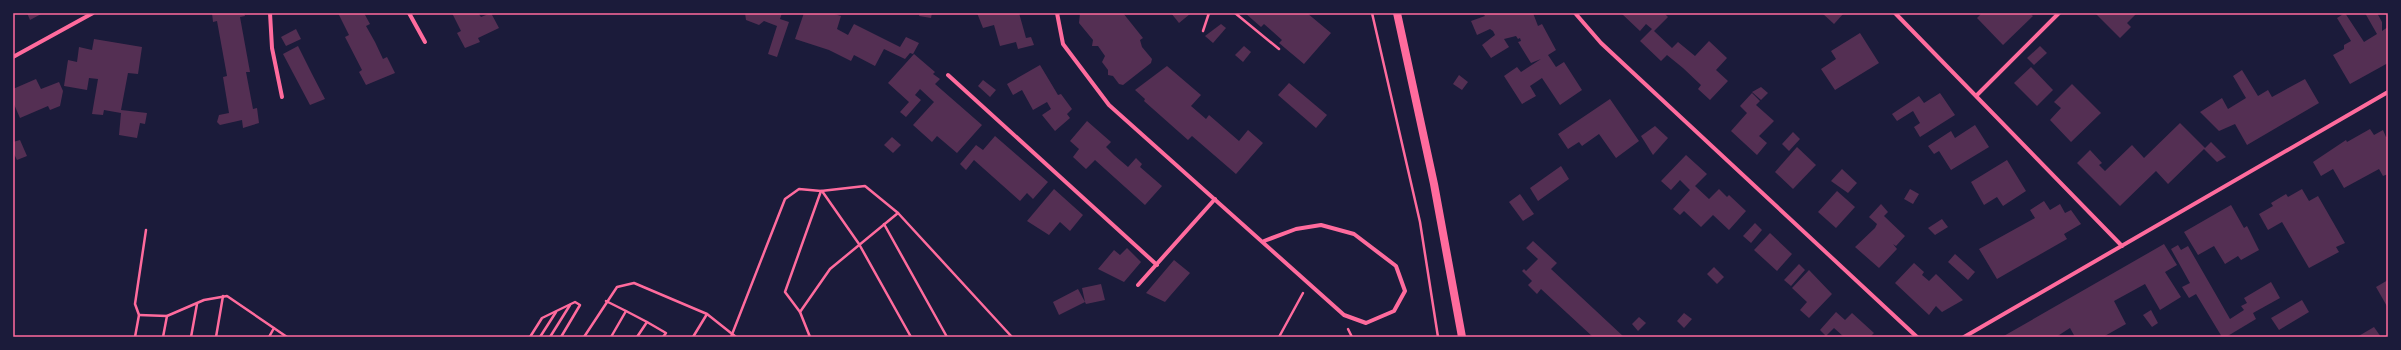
<svg xmlns="http://www.w3.org/2000/svg" width="2401" height="350" font-family="'Playfair Display',serif">
<rect width="100%" height="100%" fill="#1b1b3a"/>
<g fill="#542f53">
<path d="M27,13H43L30,20Z"/>
<path d="M212,13H244L245,16L240,17L250,72H246L253,109L257,108L259,123L243,128L242,120L220,125L217,122L219,115L229,113L223,77L227,76L217,21L213,22Z"/>
<path d="M338,13H364L370,24L366,26L375,42L383,59L387,57L395,73L366,85L359,72L362,70L345,37L349,35Z"/>
<path d="M452,13H478L481,17L491,13L499,28L478,38L480,42L465,48L457,33L461,31Z"/>
<path d="M745,13H782L780,19L789,22L777,57L768,54L777,26L764,21L759,25L746,20Z"/>
<path d="M804,13H831L841,16L837,29L848,35L854,24L900,47L906,37L919,43L913,54L910,53L905,59L884,49L875,66L854,55L851,61L829,50L795,39Z"/>
<path d="M920,13H932L931,18L919,16Z"/>
<path d="M977,13H1019L1026,38L1031,37L1034,45L1018,49L1016,42L1000,46L994,25L983,28Z"/>
<path d="M1080,13H1123L1143,38L1140,40L1142,47L1152,59L1151,63L1123,85L1119,84L1113,76L1108,75V70L1102,62L1105,56L1098,46H1092L1093,40L1079,23Z"/>
<path d="M1171,13H1189L1190,14L1179,23Z"/>
<path d="M1245,13H1307L1331,33L1304,64L1279,43L1282,40L1264,24L1261,27Z"/>
<path d="M1483,13H1533L1538,26L1542,24L1556,50L1548,55L1556,67L1564,62L1582,90L1560,105L1542,78L1530,86L1536,96L1522,104L1504,76L1517,67L1521,72L1541,59L1531,63L1518,42L1521,41L1520,38L1518,39L1516,36L1504,39L1509,47L1491,58L1482,45L1495,35L1493,31L1490,29L1477,35L1471,21L1485,16Z"/>
<path d="M1621,13H1664L1668,17L1654,31L1672,48L1678,42L1695,56L1709,41L1727,58L1716,70L1728,81L1710,100L1698,89L1701,85L1683,68L1667,55L1661,61L1640,41L1652,29L1646,24L1640,31Z"/>
<path d="M1822,13H1844L1834,24Z"/>
<path d="M1982,13H2029L2033,16L2003,45L1977,18Z"/>
<path d="M2095,13H2137L2127,23L2131,27L2120,38Z"/>
<path d="M2345,13L2364,42L2377,34L2365,13H2377L2382,22V31L2388,27V63L2350,84L2333,55L2344,49V45L2351,41L2337,18Z"/>
<path d="M1221,24L1226,28L1213,43L1205,36Z"/>
<path d="M296,29L301,39L286,46L281,37Z"/>
<path d="M1860,33L1879,63L1835,90L1821,69L1836,59L1831,51Z"/>
<path d="M94,39L142,47L138,74L128,73L121,110L147,113L145,124L140,123L137,138L119,135L121,113L104,110L103,115L92,114L98,79L89,78L87,90L64,86L68,60L77,62L79,47L92,50Z"/>
<path d="M298,46L312,74L325,99L310,105L283,54Z"/>
<path d="M1244,46L1251,52L1243,62L1235,55Z"/>
<path d="M2040,46L2047,53L2034,65L2027,58Z"/>
<path d="M914,54L935,72L933,74L940,79L935,84L982,125L957,153L937,136L932,142L913,125L934,102L920,89L915,95L921,100L906,117L900,112L909,102L888,83Z"/>
<path d="M1040,65L1058,95L1061,94L1072,109L1067,114L1070,118L1055,131L1042,115L1051,109L1047,102L1033,110L1022,90L1013,95L1007,84Z"/>
<path d="M1167,66L1201,95L1191,106L1206,119L1209,115L1239,141L1248,130L1263,143L1236,174L1192,136L1188,140L1144,101L1145,99L1135,90Z"/>
<path d="M2031,67L2053,90L2037,106L2014,83Z"/>
<path d="M2242,70L2258,96L2268,90L2272,97L2305,79L2319,103L2247,145L2235,124L2219,131L2200,112L2222,98L2228,109L2246,98L2233,76Z"/>
<path d="M1459,75L1468,82L1462,90L1453,84Z"/>
<path d="M36,79L41,89L59,82L63,91L60,106L50,110L48,106L20,118L13,102V89Z"/>
<path d="M983,80L996,90L990,97L978,86Z"/>
<path d="M1289,83L1327,115L1316,128L1278,95Z"/>
<path d="M2072,84L2101,113L2071,142L2050,120L2061,108L2054,102Z"/>
<path d="M1761,87L1768,93L1761,100L1752,92Z"/>
<path d="M1752,93L1760,101L1756,105L1774,121L1759,136L1767,143L1757,155L1731,131L1747,113L1740,106Z"/>
<path d="M1940,93L1955,115L1920,137L1914,127L1920,123L1913,111L1897,121L1892,114L1919,96L1924,103Z"/>
<path d="M1610,99L1639,141L1616,158L1599,134L1582,146L1579,142L1568,149L1558,134Z"/>
<path d="M1087,121L1111,142L1106,147L1114,155L1128,167L1136,158L1142,164L1140,167L1162,186L1145,205L1095,160L1086,169L1073,157L1079,149L1070,141Z"/>
<path d="M2180,123L2205,148L2211,142L2226,157L2217,162L2204,149L2168,184L2156,171L2120,206L2077,163L2090,150L2102,163L2099,165L2105,171L2132,145L2144,158Z"/>
<path d="M1975,125L1989,147L1951,170L1939,151L1934,154L1928,146L1951,131L1955,138Z"/>
<path d="M1655,126L1668,138L1653,155L1641,136Z"/>
<path d="M2370,129L2374,135L2383,130L2386,137L2388,136V174L2383,176L2379,169L2344,188L2333,169L2321,176L2313,162L2346,140L2347,142Z"/>
<path d="M1793,132L1800,139L1789,151L1782,144Z"/>
<path d="M995,136L1048,182L1033,199L1027,193L1020,201L974,160L966,170L960,164L976,145L983,150Z"/>
<path d="M892,137L901,145L893,153L884,145Z"/>
<path d="M20,140L27,156L17,160L13,152V142Z"/>
<path d="M1797,147L1816,165L1793,189L1775,172Z"/>
<path d="M1686,155L1707,174L1695,186L1709,199L1719,189L1727,197L1729,195L1746,211L1729,230L1713,215L1701,227L1684,211L1680,215L1673,209L1690,190L1680,180L1671,190L1661,181Z"/>
<path d="M2007,160L2026,191L2003,206L1997,197L1984,205L1971,182Z"/>
<path d="M1561,166L1569,179L1538,201L1530,188Z"/>
<path d="M1842,169L1857,183L1848,193L1831,181Z"/>
<path d="M1054,189L1083,215L1070,231L1060,222L1049,235L1027,221Z"/>
<path d="M1910,189L1919,194L1913,204L1904,199Z"/>
<path d="M2302,189L2309,201L2318,196L2345,243L2336,247L2339,252L2309,268L2282,222L2268,230L2259,214L2273,206L2271,203L2286,194L2288,197Z"/>
<path d="M1837,191L1855,207L1836,228L1818,212Z"/>
<path d="M1520,194L1534,214L1523,221L1509,202Z"/>
<path d="M2044,201L2050,210L2060,204L2065,213L2071,210L2081,224L2064,234L2067,239L1997,279L1979,249L2035,218L2030,210Z"/>
<path d="M1881,204L1888,212L1884,216L1905,236L1896,246L1893,244L1897,249L1879,268L1855,247L1875,228L1877,224L1869,217Z"/>
<path d="M2231,205L2244,228L2247,226L2259,250L2241,260L2238,256L2225,264L2214,246L2198,255L2184,232Z"/>
<path d="M1942,219L1948,227L1935,235L1928,228Z"/>
<path d="M1755,223L1762,230L1751,243L1743,236Z"/>
<path d="M1770,233L1792,254L1777,271L1754,250Z"/>
<path d="M1533,241L1557,263L1551,269L1624,337H1593L1541,289L1537,294L1528,285L1532,281L1522,271L1524,269L1526,271L1538,259L1526,248Z"/>
<path d="M2164,244L2177,265L2165,272L2181,297L2160,310L2145,284L2114,301L2126,324L2103,337H2075L2070,328L2056,337H2002Z"/>
<path d="M2178,245L2181,250L2188,246L2230,319L2244,310L2241,306L2247,303L2244,298L2271,282L2280,298L2253,313L2256,319L2226,337H2222L2196,294L2189,298L2182,287L2190,283L2171,249Z"/>
<path d="M1127,248L1141,262L1124,282L1098,269L1114,250L1120,255Z"/>
<path d="M1955,254L1975,272L1968,280L1948,262Z"/>
<path d="M1174,260L1190,273L1170,296L1165,302L1146,293Z"/>
<path d="M1914,263L1924,272L1922,275L1929,281L1936,274L1963,300L1942,312L1936,306L1929,315L1895,283Z"/>
<path d="M1799,264L1805,270L1791,286L1784,280Z"/>
<path d="M1714,267L1724,277L1717,284L1707,274Z"/>
<path d="M1809,270L1832,294L1809,318L1800,310L1807,302L1792,288Z"/>
<path d="M2388,280V308L2376,287Z"/>
<path d="M1101,284L1105,300L1086,304L1085,302L1059,315L1053,302L1078,289L1085,302L1082,288Z"/>
<path d="M2302,300L2309,312L2279,330L2271,318Z"/>
<path d="M2151,310L2158,323L2152,327L2143,315Z"/>
<path d="M1836,312L1845,320L1852,313L1874,333L1870,337H1844L1834,328L1826,336L1820,330Z"/>
<path d="M1684,313L1692,319L1684,328L1677,321Z"/>
<path d="M1639,317L1646,323L1638,331L1632,324Z"/>
<path d="M2374,327L2381,337H2357Z"/>
</g>
<g fill="none" stroke-linecap="round" stroke-linejoin="round">
<g stroke="#ff6b9d" stroke-width="2.5">
<path d="M1235,13L1279,49"/>
<path d="M1372,13L1420,222L1438,337"/>
<path d="M1203,31L1209,13"/>
<path d="M822,191L859,244L911,337"/>
<path d="M884,224L947,337"/>
<path d="M606,301L626,311L611,337"/>
<path d="M626,311L647,322L637,337"/>
<path d="M800,312L830,269L898,213"/>
<path d="M139,315L167,316L204,300L227,296L287,337"/>
<path d="M647,322L666,333L663,337"/>
<path d="M1348,329L1352,337"/>
<path d="M135,337L139,315L135,304L146,230"/>
<path d="M163,337L167,316"/>
<path d="M191,337L197,304"/>
<path d="M216,337L223,296"/>
<path d="M269,337L274,328"/>
<path d="M530,337L542,318L575,302L580,305L561,337"/>
<path d="M540,337L556,312"/>
<path d="M550,337L570,305"/>
<path d="M584,337L617,287L634,283L707,314L736,337"/>
<path d="M693,337L707,314"/>
<path d="M731,337L785,199L799,189L821,191L865,186L898,213L1012,337"/>
<path d="M810,337L800,312L785,292L821,191"/>
<path d="M1279,337L1303,293"/>
</g>
<g stroke="#ff6b9d" stroke-width="4">
<path d="M270,13L272,48L282,97"/>
<path d="M409,13L425,42"/>
<path d="M1057,13L1063,44L1109,105L1344,315L1366,323L1394,311L1405,291L1396,266L1354,234L1321,225L1296,229L1264,241"/>
<path d="M1575,13L1601,43L1917,337"/>
<path d="M1895,13L2122,246"/>
<path d="M13,57L93,13"/>
<path d="M948,75L1157,265"/>
<path d="M1977,95L2059,13"/>
<path d="M1138,285L1215,199"/>
<path d="M1964,337L2388,92"/>
</g>
<path stroke="#ff6b9d" stroke-width="8" d="M1397,13L1434,184L1462,337"/>
</g>
<rect width="2401" height="350" fill="none" stroke="#1b1b3a" stroke-width="28"/>
<rect x="14" y="14" width="2373" height="322" fill="none" stroke="#ff6b9d" stroke-width="1.5"/>
</svg>
